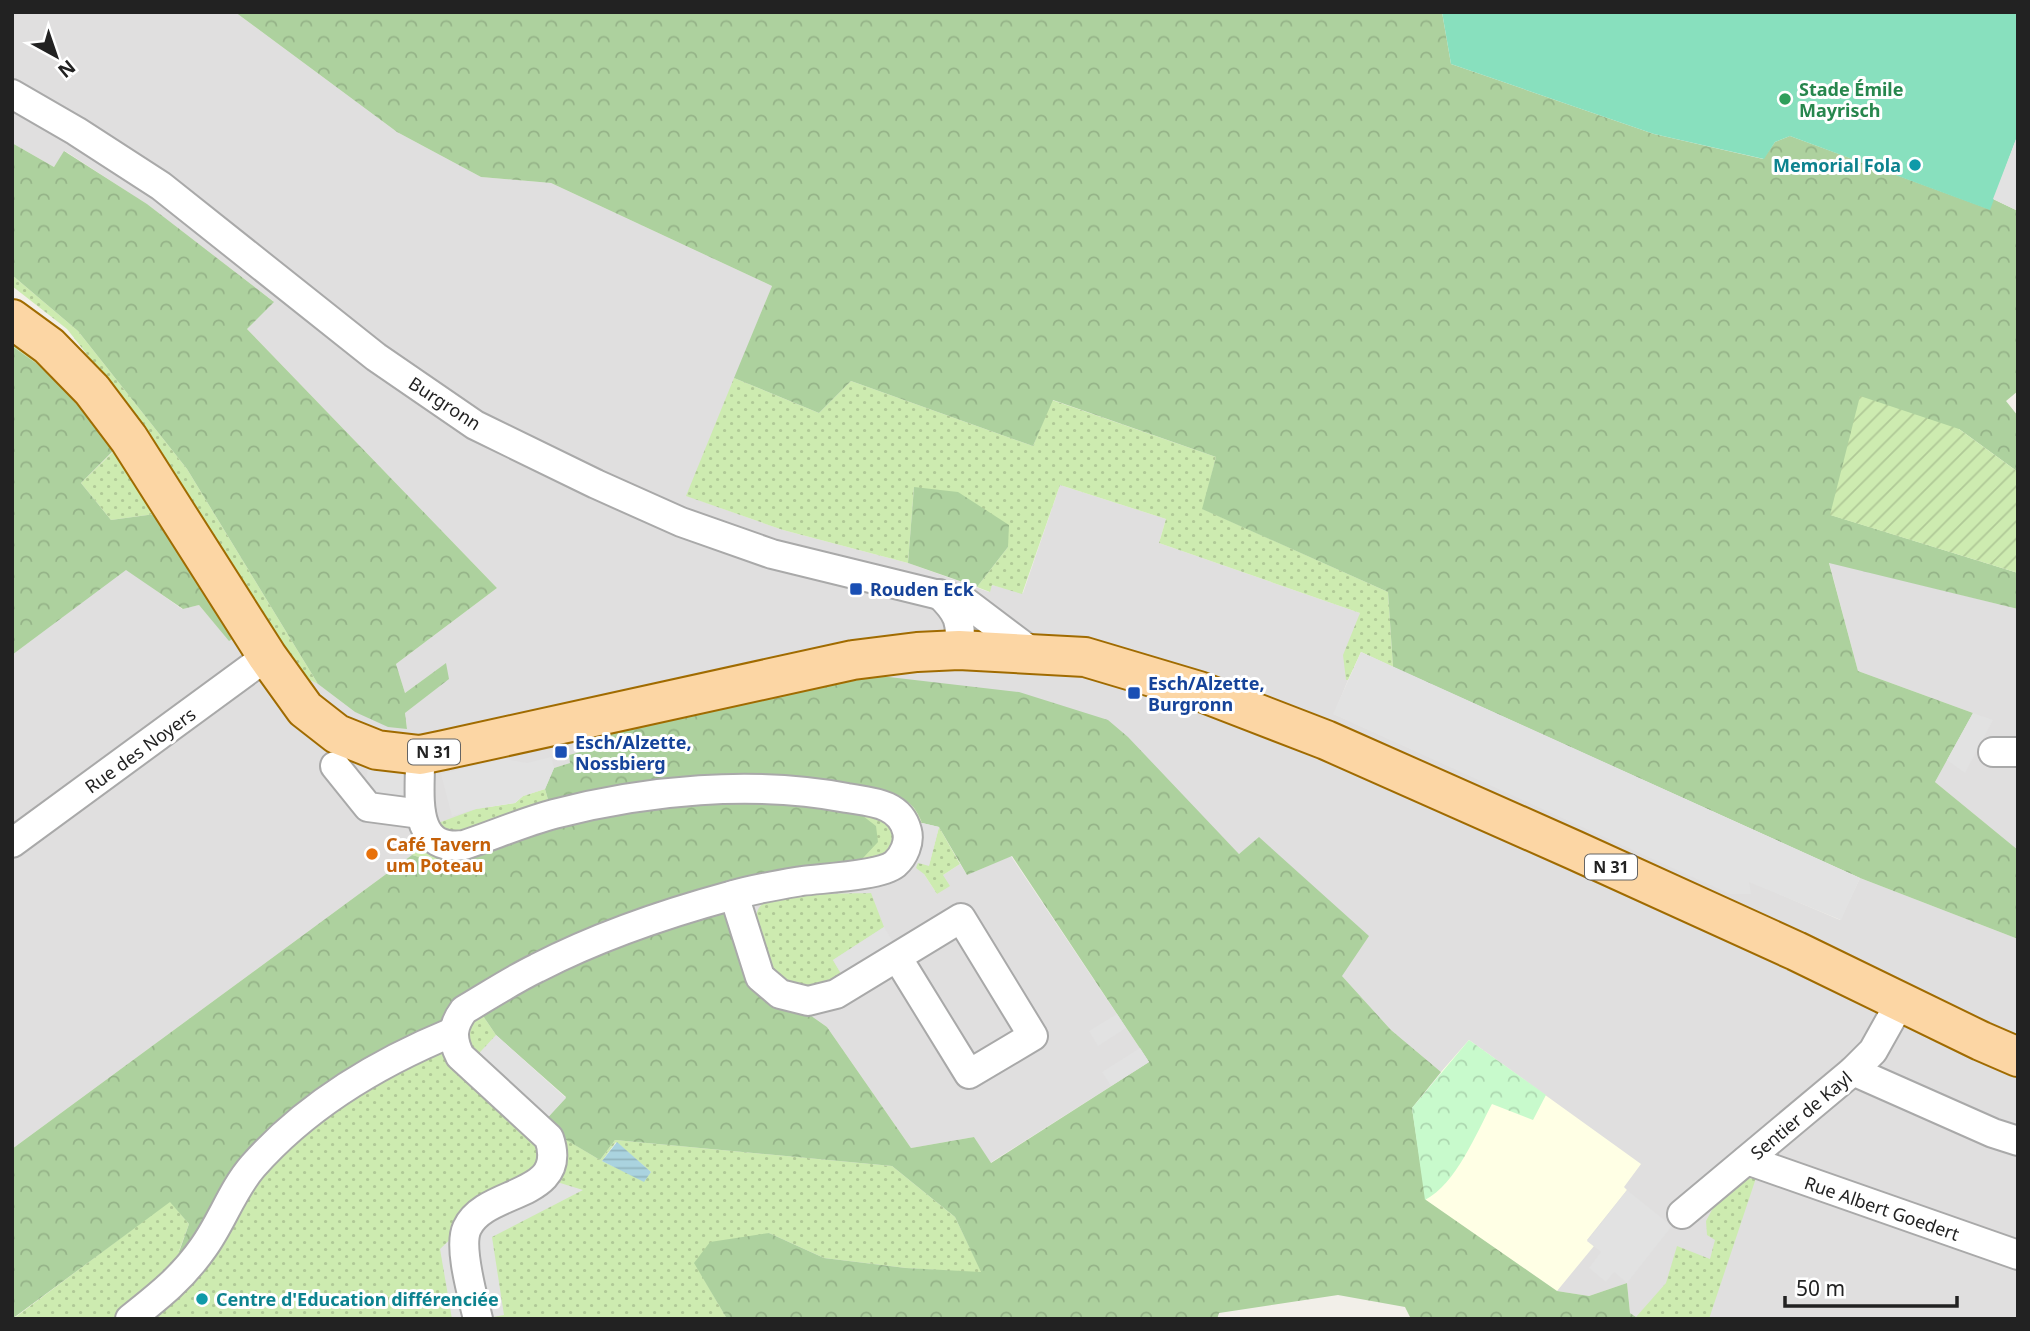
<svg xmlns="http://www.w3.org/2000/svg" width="2030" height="1331" font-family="'Noto Sans',sans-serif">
<defs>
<pattern id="grass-dots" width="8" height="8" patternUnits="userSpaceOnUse" patternTransform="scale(1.75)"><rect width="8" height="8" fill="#cdebb0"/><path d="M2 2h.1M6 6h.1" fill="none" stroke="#b0c997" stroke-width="1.8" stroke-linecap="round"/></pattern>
<pattern id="forest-crowns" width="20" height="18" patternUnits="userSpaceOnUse" patternTransform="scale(1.75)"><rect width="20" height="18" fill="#add19e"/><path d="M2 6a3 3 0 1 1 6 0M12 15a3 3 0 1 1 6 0" fill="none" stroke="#95b388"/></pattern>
<pattern id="park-crowns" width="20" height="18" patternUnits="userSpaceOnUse" patternTransform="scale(1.75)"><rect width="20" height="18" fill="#c8facc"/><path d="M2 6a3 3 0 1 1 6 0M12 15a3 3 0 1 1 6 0" fill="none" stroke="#acd6af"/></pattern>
<pattern id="garden-furrows" width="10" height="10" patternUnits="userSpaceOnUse" patternTransform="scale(1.75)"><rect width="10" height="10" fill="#cdebb0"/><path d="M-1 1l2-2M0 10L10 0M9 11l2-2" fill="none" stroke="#b0c997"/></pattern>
<pattern id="water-rules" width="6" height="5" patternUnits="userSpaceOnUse" patternTransform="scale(1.75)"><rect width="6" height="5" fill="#aad3df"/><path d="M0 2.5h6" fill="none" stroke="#92b5bf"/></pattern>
</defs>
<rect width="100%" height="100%" fill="#f2efe9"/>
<g fill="#e0dfdf">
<path d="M12,12H235L397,132L481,177L551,183L772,286L687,496L783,530L908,563L989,592L992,585L1023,593L1060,485L1166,519L1159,543L1360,613L1346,679L1348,680L1334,714L1730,893L1749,881L1840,920L1860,878L2018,939V1319H1652L1636,1317L1630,1313L1627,1283L1589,1296L1557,1291L1441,1072L1391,1030L1342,976L1260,838L1239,854L1164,777L616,730L595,748L569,755L570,763L554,768L545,789L438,823L412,855L12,1149V655L126,569L182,609L199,605L229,640L237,636L318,684L355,712L407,728L405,713L448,679L445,664L405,693L396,664L497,588L247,329L273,301L148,205L65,151L54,167L12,143Z"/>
<path d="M1829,562L2018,609V850L1935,782L1973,713L1858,671Z"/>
<path d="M904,820L939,827L929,866L924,874L937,894L943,875L960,864L967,875L1011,856L1149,1062L990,1163L974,1137L911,1148L827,1027L780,994L734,895Z"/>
</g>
<path fill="#ffffe5" d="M1469,1040L1641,1164L1624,1187L1627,1190L1587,1240L1594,1246L1557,1291L1425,1200L1441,1072Z"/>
<g fill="url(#grass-dots)" fill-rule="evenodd">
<path d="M12,275L78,331L187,469L318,684L300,675L111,385L67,329L12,286Z"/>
<path d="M12,337L91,407L155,514L111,520L81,483L113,452L36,363L12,346Z"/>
<path d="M734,378L819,413L851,381L1033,446L1052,400L1216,457L1203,509L1388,592L1393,667L1361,652L1348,680H1346L1343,655L1360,613L1159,543L1166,519L1060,485L1022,594L992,585L990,592L977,587L1008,547L914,487L908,563L783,530L686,496Z"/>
<path d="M545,789L549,803L888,794C906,799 915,804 922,823L904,821L896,863L469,857L443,864L412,855L438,823L476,809L515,803L523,796Z"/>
<path d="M939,827L960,864L943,875L950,886L937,894L924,874L916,868L918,863L929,865Z"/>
<path d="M871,893L884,927L833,960L843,977C833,981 819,989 808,990C794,991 773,980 766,968C759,953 747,913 764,903C782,892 848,894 871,893Z"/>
<path d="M475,1004L496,1035L542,1125L600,1160L615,1140L892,1166L955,1217L982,1273L906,1268L824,1258L769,1233L700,1272L727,1319H13L170,1201L189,1224L179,1251L252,1167ZM616,1142L651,1172L644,1181L602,1161Z"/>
<path d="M1756,1178L1709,1319L1636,1317L1666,1283L1677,1246L1710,1259L1715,1240L1707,1235L1706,1221L1713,1208L1744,1179Z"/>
</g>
<g fill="url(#forest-crowns)">
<path d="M235,12H1442L1451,64L1654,134L1763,159L1775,142L1790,136L1989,209L1993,199L2018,211V391L2006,401L2018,416V472L1959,429L1831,515L2018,573V609L1829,563L1858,671L1973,713L1935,782L2018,850V939L1860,878L1393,667L1388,592L1202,509L1216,457L1053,400L1033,446L851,381L819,413L734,378L772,286L551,183L481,177L397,132Z"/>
<path d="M12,143L54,167L64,151L147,204L274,302L247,329L497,588L396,664L405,693L446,663L449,679L405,713L407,729L388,727L355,712L318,684L187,469L78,331L12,275Z"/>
<path d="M12,346L36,363L78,403L113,451L81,483L111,520L155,514L237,636L229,641L199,605L183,609L126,570L12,655Z"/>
<path d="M914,487L958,492L1009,525L1008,547L977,587L908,563Z"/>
<path d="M863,674L1019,692L1108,720L1128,737L1239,854L1259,837L1369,936L1342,976L1391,1030L1441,1072L1412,1108L1426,1200L1557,1291L1589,1296L1627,1283L1630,1313L1636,1317L1652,1319H1411L1405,1307L1338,1295L1219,1313L1217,1319H727L694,1263L710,1242L769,1233L824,1258L906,1268L981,1272L955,1217L892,1166L615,1140L600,1160L541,1125L566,1097L496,1035L475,1004L333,1095L187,1257L179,1252L189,1224L170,1202L12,1319V1149L412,855L443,864L557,826L617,813L717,800L826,804L863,816L876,826L878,842L862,859L734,895L780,994L827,1027L911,1148L974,1137L991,1163L1149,1062L1012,856L967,875L939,827L922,823C915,804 906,799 888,794L549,803L545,789L554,768L570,763L569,755L595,748L616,730Z"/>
</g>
<path fill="url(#park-crowns)" d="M1469,1040L1546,1095L1533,1120L1492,1104C1476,1134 1456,1184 1425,1200L1412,1108Z"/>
<path fill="url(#garden-furrows)" d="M1860,396L1959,429L2018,472V573L1830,515Z"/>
<path fill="#88e0be" d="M1442,12H2018V134L1990,210L1790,136L1775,142L1764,159L1654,134L1451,64Z"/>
<g fill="#e2e2e2">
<path d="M2018,134V211L1993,199Z"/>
<path d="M1361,652L1860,878L1841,920L1749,882L1751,894H1730L1333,714Z"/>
<path d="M1973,713L1993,720L1965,773L1947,760Z"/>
<path d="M551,757L554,768L545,789L523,796L515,803L476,809L452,816L441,774L504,759L527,763Z"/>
<path d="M368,769L412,776L409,799L364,793Z"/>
<path d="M922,823L939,827L929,866L912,861Z"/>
<path d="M884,927L895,945L843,977L833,960Z"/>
<path d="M1117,1014L1126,1028L1098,1046L1089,1031Z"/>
<path d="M496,1035L566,1098L538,1128L468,1065Z"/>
<path d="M1140,1048L1149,1062L1111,1086L1102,1072Z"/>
<path d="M544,1178L583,1190L492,1237L504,1315L483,1319H452L440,1249L477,1214Z"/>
<path d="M1627,1190L1672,1226L1627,1283L1614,1272L1606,1282L1589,1268L1601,1252L1587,1241Z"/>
</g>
<path fill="url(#water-rules)" d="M617,1142L651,1172L644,1182L602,1161Z"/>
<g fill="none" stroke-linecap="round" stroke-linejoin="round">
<g stroke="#a9a9a9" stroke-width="32">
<g id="street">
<path d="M12,94L76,131L161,186L376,357L475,425L596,484L681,522L772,554L964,601L1033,653"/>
<path d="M939,594C959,613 962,622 959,650"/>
<path d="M1993,752H2018"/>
<path d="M420,755C421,792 409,852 464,845C494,835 524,822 554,814C646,790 753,780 847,798C871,802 900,803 907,831C910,842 904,856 895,864C880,876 824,878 802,881C778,885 753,889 730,896C664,914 599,936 537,968C512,980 488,996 464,1010C452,1026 451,1038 460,1056L549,1138C570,1199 485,1188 467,1228C458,1247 473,1297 478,1319"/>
<path d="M335,766L368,807L421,814"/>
<path d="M12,843L267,656"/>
<path d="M734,895L760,977L780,994L808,1001L836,994L961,918L1033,1036L969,1074L897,957"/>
<path d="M1853,1071L1993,1133L2018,1141"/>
<path d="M1747,1160L2018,1255"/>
<path d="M1682,1214L1853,1071L1873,1051L1901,1001"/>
<path d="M130,1319C159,1296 182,1278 203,1248C222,1222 232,1190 253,1166C306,1106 380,1062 453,1032"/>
</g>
</g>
<g stroke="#a06b00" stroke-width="42">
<path id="primary" d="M12,319L49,346L92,390L129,439L267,656L305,709L337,734L377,750L420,755L444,750L853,660L917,652L959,650L1085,657L1199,691L1326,740L1574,850L1796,951L1981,1041L2018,1057"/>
</g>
<use href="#street" stroke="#fff" stroke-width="28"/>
<use href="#primary" stroke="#fcd6a4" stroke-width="38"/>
</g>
<circle fill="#2e9e5b" stroke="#fff" stroke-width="2.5" cx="1785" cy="99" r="7"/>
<g fill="#0f9aa8" stroke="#fff" stroke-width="2.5">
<circle cx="1915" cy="165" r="7"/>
<circle cx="202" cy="1299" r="7"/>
</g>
<g fill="#1a4fb4" stroke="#fff" stroke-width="2.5">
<rect x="849" y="582" width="14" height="14" rx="3.5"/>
<rect x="1127" y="686" width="14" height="14" rx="3.5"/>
<rect x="554" y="745" width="14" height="14" rx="3.5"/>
</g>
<circle fill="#e8710a" stroke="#fff" stroke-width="2.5" cx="372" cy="854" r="7"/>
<g text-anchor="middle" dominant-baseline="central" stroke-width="6" stroke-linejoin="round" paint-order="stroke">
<g fill="#fff" stroke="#646464" stroke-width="2">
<rect x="408" y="739.5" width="52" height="25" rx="5"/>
<rect x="1585" y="854.5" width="52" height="25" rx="5"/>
</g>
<g font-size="16" font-weight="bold" fill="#222">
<text x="434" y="752">N 31</text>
<text x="1611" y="867">N 31</text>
</g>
<g font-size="18" font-weight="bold" fill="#27864d" stroke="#fff" text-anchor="start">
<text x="1799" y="89">Stade Émile<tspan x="1799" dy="21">Mayrisch</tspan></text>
</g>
<g font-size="18" font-weight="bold" fill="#0d838f" stroke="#fff" text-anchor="end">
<text x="1901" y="165">Memorial Fola</text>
<text x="216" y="1299" text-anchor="start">Centre d'Education différenciée</text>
</g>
<g font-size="18" fill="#222" stroke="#fff">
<text transform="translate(445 403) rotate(33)">Burgronn</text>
<text transform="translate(140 750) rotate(-36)">Rue des Noyers</text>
<text transform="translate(1801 1115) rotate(-40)">Sentier de Kayl</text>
<text transform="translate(1882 1208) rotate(19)">Rue Albert Goedert</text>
</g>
<g font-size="18" font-weight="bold" fill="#164399" stroke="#fff" text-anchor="start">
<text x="870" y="589">Rouden Eck</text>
<text x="1148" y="683">Esch/Alzette,<tspan x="1148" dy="21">Burgronn</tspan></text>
<text x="575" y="742">Esch/Alzette,<tspan x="575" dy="21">Nossbierg</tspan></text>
</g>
<g font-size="18" font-weight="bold" fill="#c56008" stroke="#fff" text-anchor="start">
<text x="386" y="844">Café Tavern<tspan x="386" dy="21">um Poteau</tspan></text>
</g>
</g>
<rect width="2030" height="1331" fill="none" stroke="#222222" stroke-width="28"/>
<g transform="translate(56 56) rotate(140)" stroke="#ffffff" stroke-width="5" paint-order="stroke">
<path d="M0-5L12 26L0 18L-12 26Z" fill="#222222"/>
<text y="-10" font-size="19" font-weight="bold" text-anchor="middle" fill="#222222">N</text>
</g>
<path d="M1785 1296v10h172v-10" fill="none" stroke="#222222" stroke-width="3.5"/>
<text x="1796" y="1296" font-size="21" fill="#222222" stroke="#ffffff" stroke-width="5" paint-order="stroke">50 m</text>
</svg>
